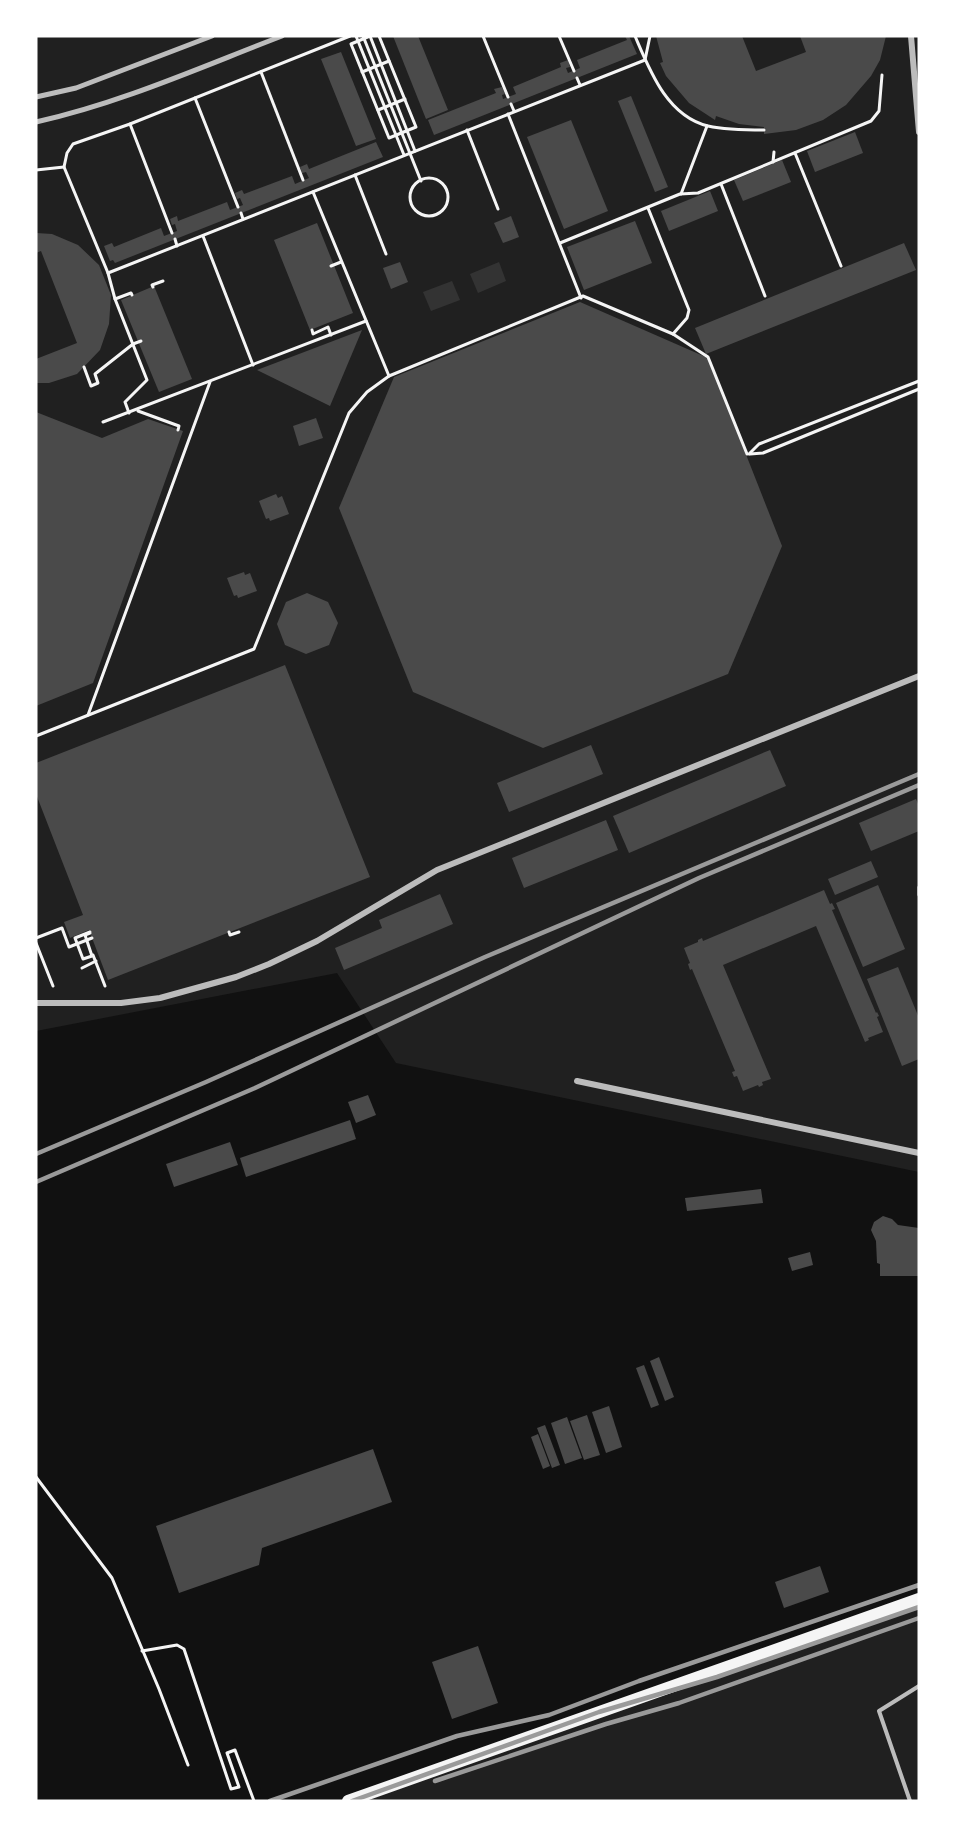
<svg xmlns="http://www.w3.org/2000/svg" width="955" height="1837" font-family="'Zilla Slab',serif">
<rect width="100%" height="100%" fill="#111"/>
<g fill="#202020">
<path d="M36,36H919V1172L396,1063L337,973L36,1031Z"/>
<path d="M919,1599V1801H347Z"/>
</g>
<g fill="#333">
<path d="M499,262L506,281L478,293L470,274Z"/>
<path d="M452,281L460,300L431,311L423,292Z"/>
</g>
<g fill="#4a4a4a">
<path d="M393,36H418L448,110L426,119Z"/>
<path d="M625,36H629L637,54L434,135L428,120L496,93L494,89L502,87L505,94L502,95L503,99L516,94L513,87L561,67L560,63L568,60L570,67L566,68L568,73L580,68L577,60L627,40Z"/>
<path d="M656,36H742L756,71L806,52L800,36H886L880,60L871,76L846,105L823,120L796,130L764,134V127L739,124L716,116L715,120L689,103L666,76L660,63L663,62Z"/>
<path d="M341,52L376,139L356,146L321,59Z"/>
<path d="M631,96L668,187L655,192L618,101Z"/>
<path d="M571,120L608,211L564,229L527,137Z"/>
<path d="M855,132L863,153L815,172L807,151Z"/>
<path d="M376,142L383,157L115,263L113,260L110,261L104,246L112,243L114,247L161,228L164,236L177,231L175,224L172,225L170,219L177,216L178,221L227,202L230,210L243,205L240,198L237,199L235,193L242,190L244,194L292,176L295,184L309,178L306,172L302,173L300,167L307,164L309,169Z"/>
<path d="M782,160L791,182L743,201L734,180Z"/>
<path d="M710,191L718,211L669,231L661,211Z"/>
<path d="M511,216L519,237L503,243L494,223Z"/>
<path d="M635,221L652,263L584,290L567,247Z"/>
<path d="M317,223L353,313L310,330L274,240Z"/>
<path d="M36,233L52,234L78,245L99,265L111,295L109,324L100,350L77,374L49,383H36V359L77,343L41,251L36,253Z"/>
<path d="M904,243L916,270L706,354L695,328Z"/>
<path d="M400,262L408,282L391,289L383,268Z"/>
<path d="M154,286L192,379L159,392L121,300Z"/>
<path d="M580,302L708,358L782,546L728,674L543,748L413,692L339,508L394,377Z"/>
<path d="M362,330L330,406L257,370Z"/>
<path d="M36,412L102,438L148,419L183,431L93,683L36,706Z"/>
<path d="M316,418L323,438L299,446L293,426Z"/>
<path d="M276,494L278,498L282,496L289,514L270,521L269,518L266,519L259,501Z"/>
<path d="M244,572L245,575L250,573L257,591L238,598L237,595L234,596L227,578Z"/>
<path d="M307,593L328,602L338,623L329,645L306,654L285,645L277,624L286,602Z"/>
<path d="M285,665L370,877L108,980L89,930L70,938L64,922L83,915L36,794V763Z"/>
<path d="M591,745L603,774L509,812L497,783Z"/>
<path d="M770,750L786,786L629,853L613,816Z"/>
<path d="M916,799L919,806V831L871,851L859,823Z"/>
<path d="M606,820L618,850L524,888L512,858Z"/>
<path d="M871,861L878,877L835,895L828,879Z"/>
<path d="M878,885L905,949L863,967L836,903Z"/>
<path d="M824,890L830,904L832,903L835,909L832,910L876,1013L877,1012L879,1016L877,1017L883,1032L868,1038L869,1040L865,1042L816,926L723,965L771,1079L762,1082L763,1085L759,1087L758,1085L743,1091L737,1076L734,1077L732,1072L735,1071L692,969L690,970L688,964L690,963L684,948L698,942V940L702,938L703,941Z"/>
<path d="M440,894L453,924L344,970L335,948L382,928L379,920Z"/>
<path d="M898,967L919,1018V1059L902,1066L867,979Z"/>
<path d="M368,1095L376,1115L356,1123L348,1102Z"/>
<path d="M350,1120L356,1139L246,1177L240,1158Z"/>
<path d="M230,1142L238,1165L174,1187L166,1164Z"/>
<path d="M761,1189L763,1203L687,1211L685,1198Z"/>
<path d="M883,1216L892,1219L898,1225L919,1228V1276H880V1264L877,1263L876,1241L871,1230L874,1222Z"/>
<path d="M810,1252L813,1265L792,1271L788,1258Z"/>
<path d="M659,1357L674,1397L665,1401L650,1361Z"/>
<path d="M644,1365L659,1405L651,1408L636,1368Z"/>
<path d="M609,1406L622,1447L606,1453L592,1412Z"/>
<path d="M587,1415L600,1455L584,1460L570,1421Z"/>
<path d="M567,1417L582,1458L565,1464L551,1423Z"/>
<path d="M545,1425L560,1465L552,1468L537,1428Z"/>
<path d="M538,1434L550,1466L543,1469L531,1437Z"/>
<path d="M373,1449L392,1502L262,1548L259,1565L179,1593L156,1526Z"/>
<path d="M820,1566L829,1592L784,1608L775,1582Z"/>
<path d="M478,1646L498,1703L452,1719L432,1662Z"/>
</g>
<g fill="none" stroke-linecap="round" stroke-linejoin="round">
<g stroke="#f5f5f5" stroke-width="3">
<path d="M356,36L404,155"/>
<path d="M363,36L421,181"/>
<path d="M370,36L415,151"/>
<path d="M370,36L351,44L389,138L416,127L379,36"/>
<path d="M483,36L508,97"/>
<path d="M559,36L574,71"/>
<path d="M635,36C650,71 667,116 708,126C726,130 745,130 764,130"/>
<path d="M261,72L303,180"/>
<path d="M362,72L389,61"/>
<path d="M577,78L580,85"/>
<path d="M195,98L238,207"/>
<path d="M511,104L514,111"/>
<path d="M378,110L405,99"/>
<path d="M508,114L581,298"/>
<path d="M130,124L172,233"/>
<path d="M467,130L498,209"/>
<path d="M795,153L841,266"/>
<path d="M773,162L774,152"/>
<path d="M36,170L64,167"/>
<path d="M355,175L386,254"/>
<circle cx="429" cy="197" r="19"/>
<path d="M721,184L765,296"/>
<path d="M313,192L389,376"/>
<path d="M681,194L707,126"/>
<path d="M648,208L689,310L687,318L673,334"/>
<path d="M241,213L243,219"/>
<path d="M203,236L253,365"/>
<path d="M175,239L177,246"/>
<path d="M560,243L680,194L698,193L871,121L879,111L882,75"/>
<path d="M331,266L341,262"/>
<path d="M108,273L645,60L650,36"/>
<path d="M153,287L152,285L163,281"/>
<path d="M115,299L131,293L132,295"/>
<path d="M312,330L313,334L328,327L331,335"/>
<path d="M84,367L91,386L98,383L95,374L133,344L141,341"/>
<path d="M138,411L179,426L178,430"/>
<path d="M129,413L125,402L147,380L115,299L108,273L64,167L67,153L73,144L130,124L350,36"/>
<path d="M103,422L366,321"/>
<path d="M749,454L759,444L919,381"/>
<path d="M750,454L763,453L919,389"/>
<path d="M88,715L210,382"/>
<path d="M36,736L254,649L349,413L367,392L389,376L583,296L673,334L708,357L747,454"/>
<path d="M919,887V895"/>
<path d="M90,932L75,938L83,959L92,956L85,935L90,933"/>
<path d="M229,932L230,935L239,932"/>
<path d="M36,938L62,928L69,947L92,938"/>
<path d="M36,943L53,986"/>
<path d="M93,955L105,986"/>
<path d="M82,968L96,961"/>
<path d="M36,1477L112,1578L159,1689L188,1765"/>
<path d="M142,1651L177,1645L184,1649L231,1789L239,1787L227,1753L235,1750L254,1801"/>
</g>
<path stroke="#bcbcbc" stroke-width="4" d="M910,1801L879,1711L919,1686"/>
<g stroke="#bcbcbc" stroke-width="5">
<path d="M36,97L76,88L212,36"/>
<path d="M36,122C121,103 201,67 282,36"/>
</g>
<g stroke="#bcbcbc" stroke-width="6">
<path d="M911,36L919,132"/>
<path d="M36,1003H121L160,998L236,977L269,964L317,941L437,870L919,676"/>
<path d="M577,1081L919,1153"/>
</g>
<path stroke="#f5f5f5" stroke-width="12" d="M348,1801L919,1599"/>
<g stroke="#9a9a9a" stroke-width="4.5">
<path d="M36,1154L206,1082L485,957L919,774"/>
<path d="M36,1182L255,1088L699,878L919,785"/>
<path d="M435,1781L606,1724L679,1703L919,1618"/>
<path d="M270,1801L457,1736L549,1715L639,1681L919,1585"/>
<path d="M352,1801L599,1712L717,1677L919,1607"/>
</g>
</g>
<rect width="955" height="1837" fill="none" stroke="#ffffff" stroke-width="75"/>
</svg>
